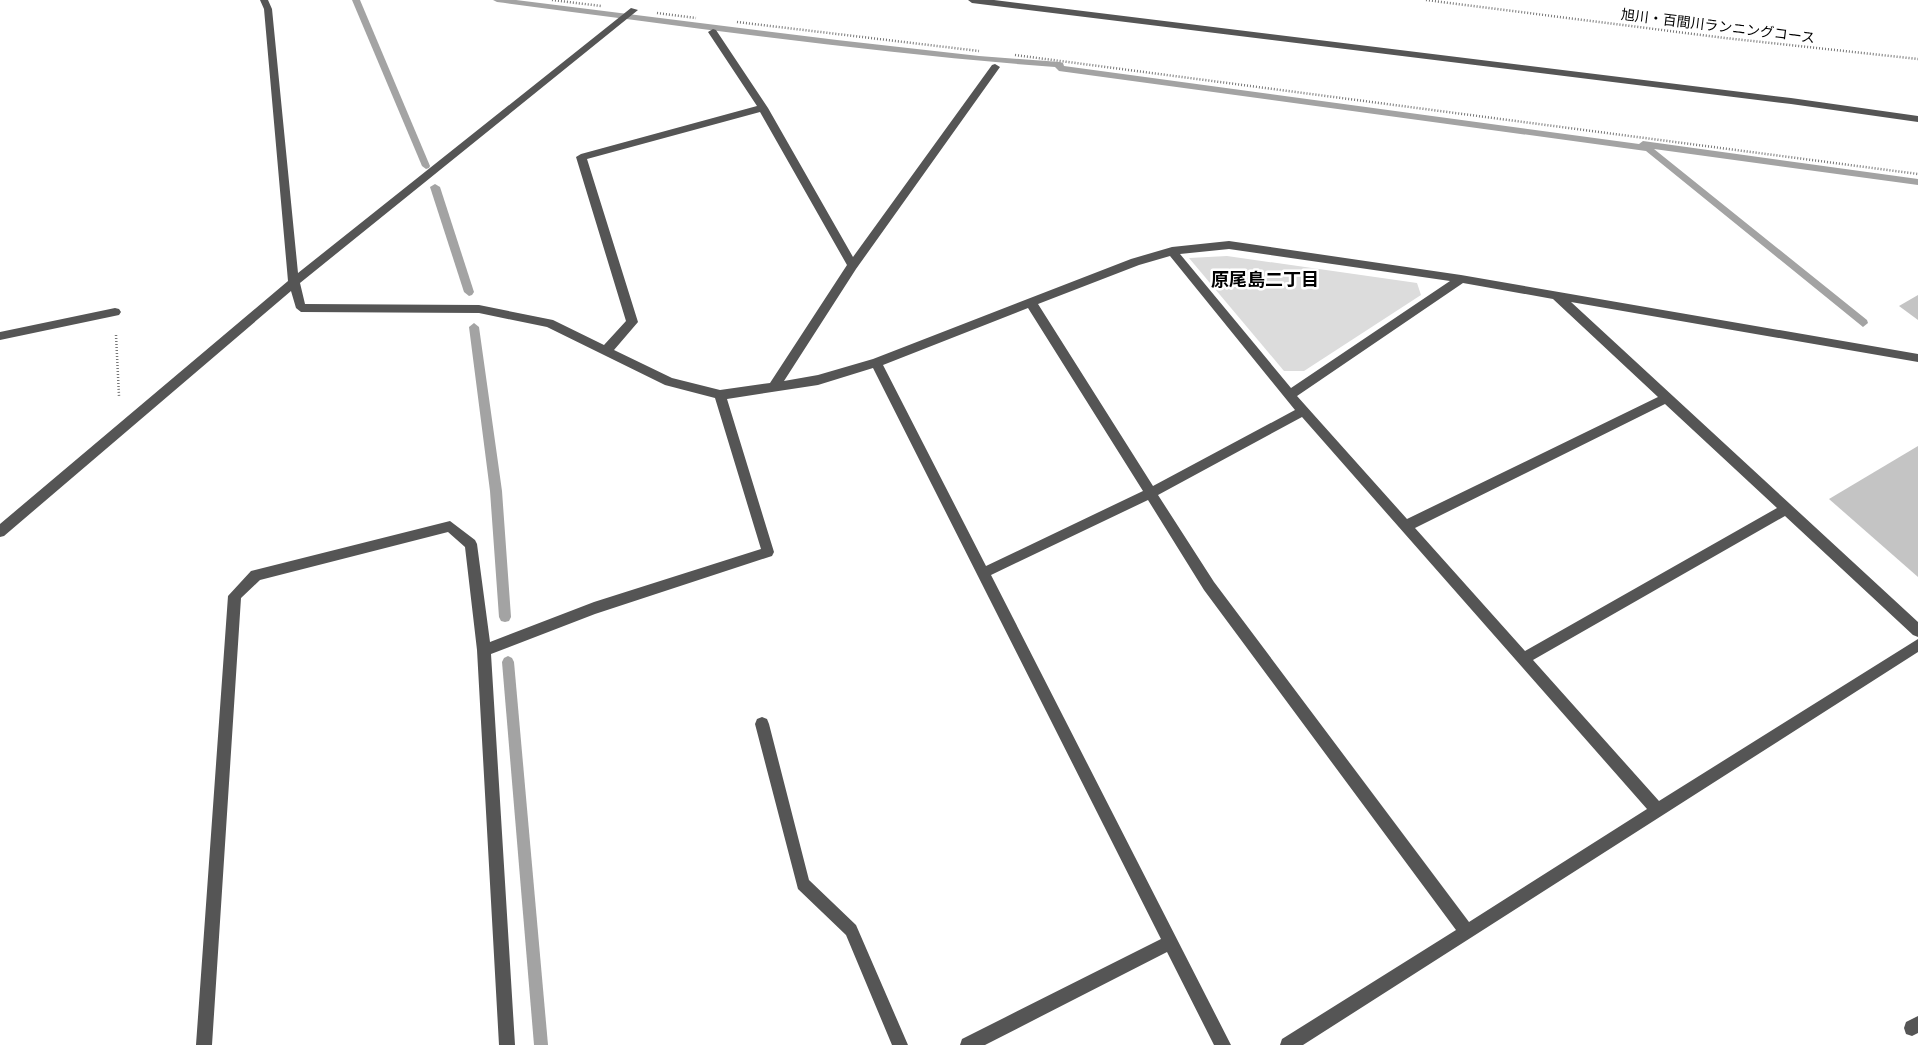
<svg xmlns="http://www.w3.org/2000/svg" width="1918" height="1045" font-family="'DM Sans','Noto Sans JP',sans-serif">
<rect width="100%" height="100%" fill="#fff"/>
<path fill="#dcdcdc" d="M1227,256L1417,283L1421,295L1304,371H1284L1189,258Z"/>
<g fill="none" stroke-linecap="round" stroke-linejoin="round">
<g fill="#a3a3a3" fill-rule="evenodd">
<path d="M352,0H360L430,166L429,168L426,169L422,166Z"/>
<path d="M493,0H516L837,40L979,56L1060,62L1063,63L1064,66L1639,144L1643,141L1918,179V185L1654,149L1867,320L1868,323L1863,327L1646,151L1059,71L1055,67C868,53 683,26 497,2Z"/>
<path d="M435,184L440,187L474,292L472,295L469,296L464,292L430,187Z"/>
<path d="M474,323L479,327L502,491L511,617L509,621L505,622L501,621L499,617L490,491L469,327Z"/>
<path d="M508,656L512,658L514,662L548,1045H534L502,662L504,658Z"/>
</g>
</g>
<g fill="#c4c4c4">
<path d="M1918,295V320L1899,306Z"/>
<path d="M1918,446V577L1829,499Z"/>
</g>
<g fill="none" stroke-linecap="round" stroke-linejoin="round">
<g stroke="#777" stroke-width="2.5" stroke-dasharray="1 2" stroke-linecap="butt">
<path d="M552,0L601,6"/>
<path d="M1426,0L1725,38L1918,59"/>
<path d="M657,13L696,18"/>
<path d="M737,22L979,51"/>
<path d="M1015,55L1918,174"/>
<path d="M116,335L119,396"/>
</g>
<g fill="#555" fill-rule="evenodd">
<path d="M260,0H268L272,9L298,273L631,8L638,10L300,283L305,304L479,305L553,320L604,345L626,321L576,157L581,154L757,106L708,32L713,29L716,30L768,108L853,257L992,65L995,64L1000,67L856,269L784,381L818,375L873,359L1131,259L1172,247L1229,241L1461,275L1918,354V362L1571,302L1918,622V637L1913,635L1785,516L1533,660L1659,801L1918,639V652L1303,1045H1280L1282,1039L1456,930L1204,590L1148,500L991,575L1231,1045H1214L1167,952L985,1045H960L962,1039L1161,939L873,368L818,385L727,399L774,552L772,556L595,614L491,654L515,1045H499L477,650L465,547L448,532L260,580L241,598L212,1045H196L228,596L251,571L450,521L475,540L477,544L490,642L594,602L761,549L715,398L665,385L547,327L479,313L301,312L296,308L291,291L4,536L0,537V524L288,281L264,9ZM760,112L847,265L770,383L720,390L672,378L614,350L638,322L587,159ZM1229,249L1450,281L1291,388L1180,254ZM1170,256L1295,410L1153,486L1038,304L1139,265ZM1463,283L1553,299L1658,397L1407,519L1297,396ZM1028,308L1143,491L986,566L883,365ZM1665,404L1777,508L1525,651L1415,528ZM1302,417L1647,809L1469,922L1214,582L1158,495Z"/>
<path d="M968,0H994L1791,98L1918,116V122L1791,104L972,3Z"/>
<path d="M115,308L119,309L121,312L119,315L0,340V332Z"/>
<path d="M762,717L767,719L769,724L809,880L856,925L908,1045H892L846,935L798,889L755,724L757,719Z"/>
<path d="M1918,1016V1033L1912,1036L1906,1034L1904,1028L1906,1022Z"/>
</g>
</g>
<g text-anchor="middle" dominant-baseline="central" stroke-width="5" stroke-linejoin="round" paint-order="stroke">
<g font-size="14" fill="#000" stroke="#fff">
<text transform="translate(1718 26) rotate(7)">旭川・百間川ランニングコース</text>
</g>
<g font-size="18" font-weight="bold" fill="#000" stroke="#fff">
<text x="1265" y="280">原尾島二丁目</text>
</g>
</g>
</svg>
